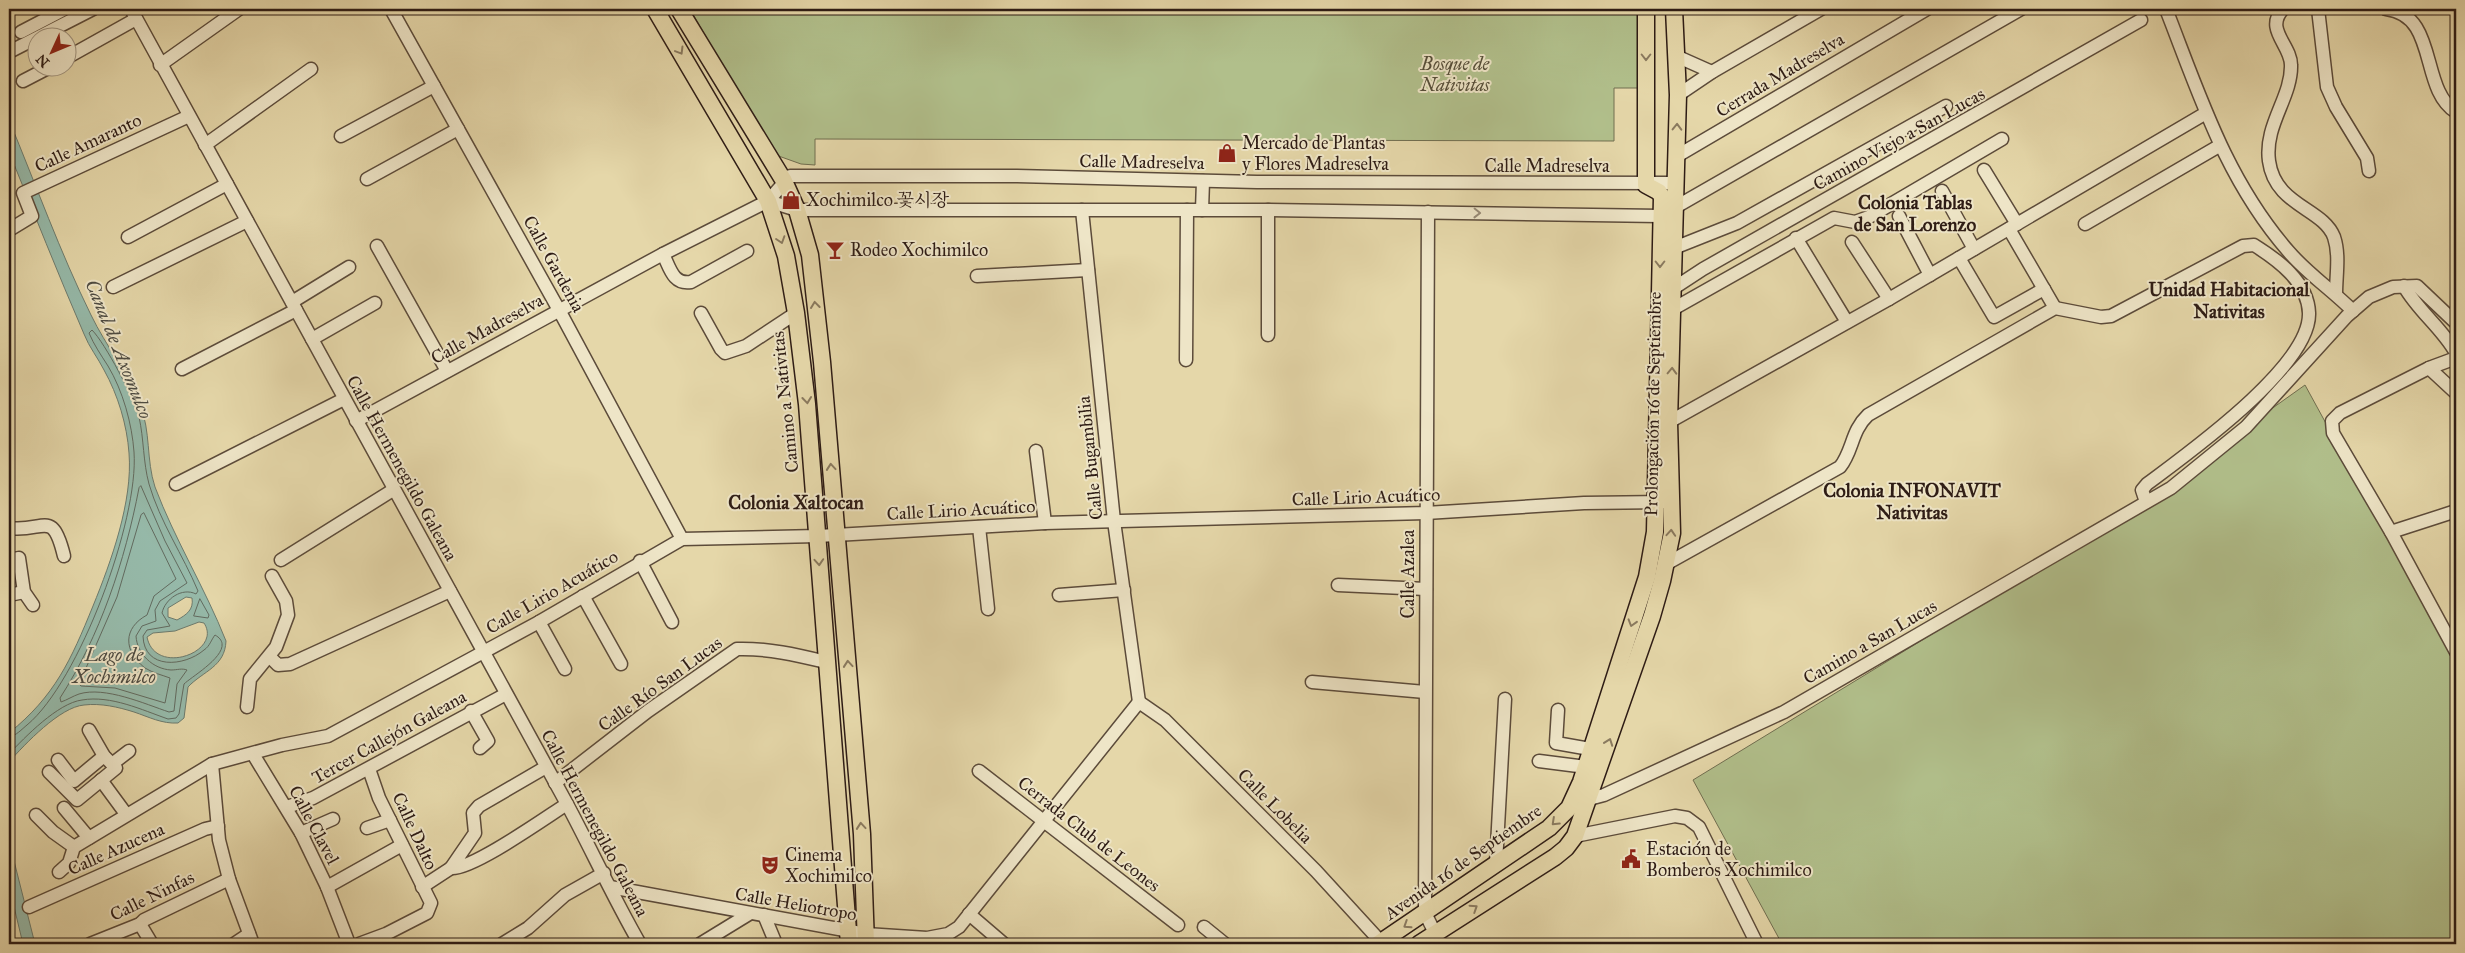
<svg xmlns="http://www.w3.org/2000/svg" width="2465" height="953" font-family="'IM FELL Great Primer','Noto Serif KR',serif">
<rect width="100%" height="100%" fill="#e5d7a9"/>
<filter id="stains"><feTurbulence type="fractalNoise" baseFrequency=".004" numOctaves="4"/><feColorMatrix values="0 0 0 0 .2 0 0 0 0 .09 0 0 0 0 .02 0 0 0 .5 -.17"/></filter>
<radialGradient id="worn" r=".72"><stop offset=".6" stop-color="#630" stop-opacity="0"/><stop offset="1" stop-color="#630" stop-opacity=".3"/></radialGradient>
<g fill="#b1bf8b" stroke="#706e50">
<path d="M690,9H1640L1639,88H1614V141L815,139V165L801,164L773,154Z"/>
<path d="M2305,385L2456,661V944H1782L1693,780L2171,488L2246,427Z"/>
</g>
<g fill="#96baaa" stroke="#6c7b6e" fill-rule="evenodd">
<path d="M9,120C36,185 60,252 91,315C106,346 128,373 140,405C151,431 146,460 155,487C175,540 205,588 226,641C225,667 203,671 188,687L184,718L178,723C162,724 149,717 134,712C118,707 101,703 84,705C60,707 25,744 9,762V733C55,696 71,660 93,606C111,562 133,501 129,453C127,425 118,395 104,370C98,358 89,347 84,334C58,274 34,213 9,152ZM186,597L192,598C194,610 186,615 177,620L168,617V608ZM199,622L204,623C223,652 155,677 147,637L153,633L175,631Z"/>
<path d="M9,841L35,944H23L9,886Z"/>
</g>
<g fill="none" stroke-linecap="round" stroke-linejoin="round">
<g stroke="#626b60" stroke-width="1">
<path d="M141,486L165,541L187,583L160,601L155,610L156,621L142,626L136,636C137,654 153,669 171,670C177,670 182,668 187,670L177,684L174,711L169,712C145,704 105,686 79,694C73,696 67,700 61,702L60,698C100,636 125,561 139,488Z"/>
<path d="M144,513L176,579L154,596L147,615C123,628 123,651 145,668C153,673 162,675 170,678L165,703L115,688L81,686L79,684L117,597L141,515Z"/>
<path d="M200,599L209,615L208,618L194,616Z"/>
<path d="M9,737C16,736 22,729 27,725C79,682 139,520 134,452C132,424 123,391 108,366C101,355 94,345 89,333L92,330C105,343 134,398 139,417C144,439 143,462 149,484C160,522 183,555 198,591L196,594C182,587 165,599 162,613L170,626L147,630L143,636C144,670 184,667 204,650C210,646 211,640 215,635C240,649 192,676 184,684L179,714L176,718L168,719C142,710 111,695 82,700C58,703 25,737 9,754"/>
</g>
<g stroke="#5c4b3a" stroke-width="15">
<g id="minor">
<path d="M131,9L567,804C592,851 614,899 640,944"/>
<path d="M391,9L559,310L682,539"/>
<path d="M2166,9C2200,96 2226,180 2289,252C2308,274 2332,290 2353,311"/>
<path d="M2283,9C2264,29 2291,45 2291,65C2292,97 2264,125 2269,161C2275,206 2323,208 2334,237C2340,255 2336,275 2336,294"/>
<path d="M2318,9L2327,87L2336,107L2367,158L2369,171"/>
<path d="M2386,9C2439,15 2419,89 2456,112"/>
<path d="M21,32L65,9"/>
<path d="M9,52L93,9"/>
<path d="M1676,56L1712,72"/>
<path d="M68,57L136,19"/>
<path d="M160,65L239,9"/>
<path d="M23,81L48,68"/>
<path d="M1678,95L1712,72L1821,9"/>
<path d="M341,136L434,86"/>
<path d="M205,145L311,69"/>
<path d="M1677,156L1927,9"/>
<path d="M1984,170L2017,224"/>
<path d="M367,179L458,129"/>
<path d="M1942,191L1974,249"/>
<path d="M768,201L797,210H1268L1660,216L2021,9"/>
<path d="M1082,210L1114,521L1139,702"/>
<path d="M1202,210L1203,181"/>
<path d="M1428,212L1425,913L1435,933"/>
<path d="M1899,216L1930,275"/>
<path d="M2085,224L2219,146"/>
<path d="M2009,229L2055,308"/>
<path d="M9,230L32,216L23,193L189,116"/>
<path d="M128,237L227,184"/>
<path d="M1796,238L1847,322"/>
<path d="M1852,242L1889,299"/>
<path d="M377,246L447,371"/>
<path d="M1674,248L1737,223L1946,106"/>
<path d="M663,254C670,268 673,285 691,282L747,251"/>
<path d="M1959,258L1994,317L2044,289"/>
<path d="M977,276L1088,270"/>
<path d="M2404,286C2418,311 2442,328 2456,353"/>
<path d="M113,287L247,221"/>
<path d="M1674,288L1703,269L2141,20"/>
<path d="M292,302L349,267"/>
<path d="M1673,309L1834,218L1855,222L1869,217L2002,139"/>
<path d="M701,313L721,349L725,353L746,346L796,313"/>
<path d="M1268,335V210"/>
<path d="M312,339L375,303"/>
<path d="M2456,358L2429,368L2340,413L2332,421L2333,433L2391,532L2456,652"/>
<path d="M1186,360L1187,210"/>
<path d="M2429,368L2456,393"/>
<path d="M182,369L296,310"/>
<path d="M356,421L663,254L768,201L790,176H1017L1257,182L1677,183"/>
<path d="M1669,422L1889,299L2206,113"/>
<path d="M1036,451L1045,523"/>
<path d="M176,484L344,399"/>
<path d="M979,527L988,609"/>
<path d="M9,528C44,533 52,507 64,556"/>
<path d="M2391,532L2456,511"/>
<path d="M9,560L19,558L24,592L33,605"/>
<path d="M281,560L393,490"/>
<path d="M640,561L672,622"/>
<path d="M1666,564L1840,467C1853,451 1851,431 1868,415L2055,308L2101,317L2111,316L2243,246L2254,245C2278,260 2308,282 2309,313C2311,366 2187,454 2147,484L2142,490L2146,502"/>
<path d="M1338,585L1426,589"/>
<path d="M9,595L24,592"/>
<path d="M1059,595L1124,590"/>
<path d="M583,596L621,664"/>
<path d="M539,622L565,669"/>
<path d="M270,657L278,665L290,664L450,591"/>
<path d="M1312,682L1425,692"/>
<path d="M1139,702L1165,720L1316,871L1381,942"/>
<path d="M247,707L250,679L276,647L288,615L286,601L272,576"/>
<path d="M1558,710L1556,743L1590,749"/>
<path d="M471,711L488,741L480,748"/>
<path d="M253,754L301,833L327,887L349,944"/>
<path d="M58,760L74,781L104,756"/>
<path d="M1539,761L1586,767"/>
<path d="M112,764L129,751"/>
<path d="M212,764L219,840L229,879L253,944"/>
<path d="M546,767L479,806L473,813L475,833L451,868C472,870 545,818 567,804"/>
<path d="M979,771L1178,925"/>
<path d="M49,772L77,800L116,768L104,756L89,730"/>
<path d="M101,780L126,814"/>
<path d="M555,783L648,711L737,649C767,648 797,655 826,662"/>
<path d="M1583,797L1589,799L1604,795L1784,712L2171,488L2246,427L2347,316L2369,297L2393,287L2417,286L2456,323"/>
<path d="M287,807L313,798L506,694"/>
<path d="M64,808L89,838"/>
<path d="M36,815L53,832L74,847"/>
<path d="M367,828L390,820"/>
<path d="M301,833L333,819"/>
<path d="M1575,836L1675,816L1687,818L1699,827L1757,944"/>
<path d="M1496,864L1505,699"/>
<path d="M59,872L69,863L74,847L212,764L282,745L328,736L539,622L682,539L818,536L1045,523L1426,513L1584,503L1665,502"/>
<path d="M327,887L402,845"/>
<path d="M422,887L451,868"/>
<path d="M610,887L866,934L927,938L948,934L959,927L1139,702"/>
<path d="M29,907L205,829L218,826"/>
<path d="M969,914L1004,944"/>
<path d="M764,915L776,944"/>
<path d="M140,924L152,944"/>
<path d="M1204,927L1225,944"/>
<path d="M90,944L140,924L144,920L229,879"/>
<path d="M234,944L249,934"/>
<path d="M359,944L386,934L427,913L431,903L379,798L369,769"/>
<path d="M502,944L528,928L565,895L604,873"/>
<path d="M700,944L749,914"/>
</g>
</g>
<g stroke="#2e1c15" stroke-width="19">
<g id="major">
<path d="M655,9L768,201L786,256L796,313L807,404L849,944"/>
<path d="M679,9L784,181L797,210L810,255L822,362L862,834L866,944"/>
<path d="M1378,944L1549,828L1569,808L1581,782L1647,577L1655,532L1662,197L1659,192L1646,185V9"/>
<path d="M1419,944L1555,857L1566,848L1575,836L1652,616L1662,581L1672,533L1669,422L1678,95L1674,9"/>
</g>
</g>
<use href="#minor" stroke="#eee5c7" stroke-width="12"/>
<use href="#major" stroke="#e5d7a9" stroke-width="16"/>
</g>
<defs><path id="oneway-chevron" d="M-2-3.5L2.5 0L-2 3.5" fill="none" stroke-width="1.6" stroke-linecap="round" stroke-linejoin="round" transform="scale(1.25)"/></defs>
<g stroke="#8a7a5f">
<use href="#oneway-chevron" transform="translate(680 51) rotate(59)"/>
<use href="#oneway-chevron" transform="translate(1646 57) rotate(90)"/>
<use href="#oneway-chevron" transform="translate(1677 127) rotate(-89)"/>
<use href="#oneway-chevron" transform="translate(781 240) rotate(72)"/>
<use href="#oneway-chevron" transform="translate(1660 264) rotate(90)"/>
<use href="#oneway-chevron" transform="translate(815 305) rotate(-97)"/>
<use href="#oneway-chevron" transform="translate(1672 371) rotate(-88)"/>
<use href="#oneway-chevron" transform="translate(807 400) rotate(84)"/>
<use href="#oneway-chevron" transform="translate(831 467) rotate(-95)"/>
<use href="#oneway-chevron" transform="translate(1671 533) rotate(-86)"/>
<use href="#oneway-chevron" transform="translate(819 562) rotate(86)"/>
<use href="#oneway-chevron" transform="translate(1632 623) rotate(107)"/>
<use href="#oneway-chevron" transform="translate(848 664) rotate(-95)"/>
<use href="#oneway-chevron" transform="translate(1609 742) rotate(-70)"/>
<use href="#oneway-chevron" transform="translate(1555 822) rotate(137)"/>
<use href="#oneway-chevron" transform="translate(861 826) rotate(-95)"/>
<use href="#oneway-chevron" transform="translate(1474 908) rotate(-33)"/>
<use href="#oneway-chevron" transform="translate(1407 925) rotate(147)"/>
</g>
<use stroke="#988b77" href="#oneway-chevron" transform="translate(1477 213) rotate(1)"/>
<defs>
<g id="shop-bare" transform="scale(1.5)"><path d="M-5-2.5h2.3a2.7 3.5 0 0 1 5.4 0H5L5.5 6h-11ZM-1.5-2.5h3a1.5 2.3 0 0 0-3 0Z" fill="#8f2418" stroke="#eee5c7" stroke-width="2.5" paint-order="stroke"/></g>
<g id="bar-bare" transform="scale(1.5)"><path d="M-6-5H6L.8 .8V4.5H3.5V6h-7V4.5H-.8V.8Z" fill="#8f2418" stroke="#eee5c7" stroke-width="2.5" paint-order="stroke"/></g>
<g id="civic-bare" transform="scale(1.5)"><path d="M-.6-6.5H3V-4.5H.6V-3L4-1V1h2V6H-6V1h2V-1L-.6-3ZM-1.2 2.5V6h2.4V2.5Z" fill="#8f2418" stroke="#eee5c7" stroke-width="2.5" paint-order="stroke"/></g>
<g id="theatre-bare" transform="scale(1.5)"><path d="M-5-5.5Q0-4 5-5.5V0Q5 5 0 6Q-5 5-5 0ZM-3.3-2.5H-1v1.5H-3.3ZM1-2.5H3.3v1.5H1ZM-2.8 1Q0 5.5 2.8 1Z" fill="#8f2418" stroke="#eee5c7" stroke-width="2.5" paint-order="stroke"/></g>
</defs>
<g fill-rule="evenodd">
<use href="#shop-bare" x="1227" y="153"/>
<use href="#shop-bare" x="791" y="200"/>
<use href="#bar-bare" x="835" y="250"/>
<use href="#civic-bare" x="1631" y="859"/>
<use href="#theatre-bare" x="770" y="865"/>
</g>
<g text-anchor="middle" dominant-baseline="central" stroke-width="4" stroke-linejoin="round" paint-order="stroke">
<g font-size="18" font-style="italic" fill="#554d38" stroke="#eee5c7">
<text x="1455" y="64">Bosque de<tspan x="1455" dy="21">Nativitas</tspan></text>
</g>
<g font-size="18" fill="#2e1c15" stroke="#eee5c7">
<text transform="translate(1780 75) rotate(-31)">Cerrada Madreselva</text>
<text transform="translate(1899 139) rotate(-29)">Camino Viejo a San Lucas</text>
<text transform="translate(88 143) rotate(-25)">Calle Amaranto</text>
<text transform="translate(1142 162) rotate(1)">Calle Madreselva</text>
<text x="1547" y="166">Calle Madreselva</text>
<text transform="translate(554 264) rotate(61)">Calle Gardenia</text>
<text transform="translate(487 329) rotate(-29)">Calle Madreselva</text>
<text transform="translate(785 402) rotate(-96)">Camino a Nativitas</text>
<text transform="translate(1653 404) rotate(-89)">Prolongación 16 de Septiembre</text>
<text transform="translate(1090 458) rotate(-96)">Calle Bugambilia</text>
<text transform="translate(402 468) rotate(61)">Calle Hermenegildo Galeana</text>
<text transform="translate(1366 497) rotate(-2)">Calle Lirio Acuático</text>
<text transform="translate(961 510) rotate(-3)">Calle Lirio Acuático</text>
<text transform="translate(1408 574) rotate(-90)">Calle Azalea</text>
<text transform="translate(552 592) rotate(-30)">Calle Lirio Acuático</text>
<text transform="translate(1870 642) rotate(-30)">Camino a San Lucas</text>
<text transform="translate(660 684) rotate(-36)">Calle Río San Lucas</text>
<text transform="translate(389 737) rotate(-29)">Tercer Callejón Galeana</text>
<text transform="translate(1275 806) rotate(45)">Calle Lobelia</text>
<text transform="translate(595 823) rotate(62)">Calle Hermenegildo Galeana</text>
<text transform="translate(314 825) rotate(62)">Calle Clavel</text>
<text transform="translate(415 831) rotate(65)">Calle Dalto</text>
<text transform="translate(1089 834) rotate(38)">Cerrada Club de Leones</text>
<text transform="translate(116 849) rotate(-24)">Calle Azucena</text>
<text transform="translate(1463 862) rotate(-35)">Avenida 16 de Septiembre</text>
<text transform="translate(152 896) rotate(-26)">Calle Ninfas</text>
<text transform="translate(796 904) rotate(10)">Calle Heliotropo</text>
</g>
<g font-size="18" fill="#2e1c15" stroke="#eee5c7" text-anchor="start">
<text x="1242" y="143">Mercado de Plantas<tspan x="1242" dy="21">y Flores Madreselva</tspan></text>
<text x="806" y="200">Xochimilco 꽃시장</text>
<text x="850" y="250">Rodeo Xochimilco</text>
<text x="1646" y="849">Estación de<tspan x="1646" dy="21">Bomberos Xochimilco</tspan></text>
<text x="785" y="855">Cinema<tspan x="785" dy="21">Xochimilco</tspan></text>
</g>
<g font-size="19" font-weight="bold" fill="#2e1c15" stroke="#eee5c7">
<text x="1915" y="202">Colonia Tablas<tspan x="1915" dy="22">de San Lorenzo</tspan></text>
<text x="2229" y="289">Unidad Habitacional<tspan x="2229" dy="22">Nativitas</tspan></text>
<text x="1912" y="490">Colonia INFONAVIT<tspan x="1912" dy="22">Nativitas</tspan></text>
<text x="796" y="502">Colonia Xaltocan</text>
</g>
<g font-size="19" font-style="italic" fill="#4d4b42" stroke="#eee5c7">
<text transform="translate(119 349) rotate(68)">Canal de Axomulco</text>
<text x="114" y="654">Lago de<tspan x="114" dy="22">Xochimilco</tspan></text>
</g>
</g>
<rect width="2465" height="953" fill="none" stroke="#e5d7a9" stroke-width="30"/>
<rect x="10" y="10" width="2445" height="933" fill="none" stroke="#2e1c15" stroke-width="2.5"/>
<rect x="15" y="15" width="2435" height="923" fill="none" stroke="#2e1c15"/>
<g transform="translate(52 52) rotate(226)"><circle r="24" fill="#eee5c7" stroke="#a19580"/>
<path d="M0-4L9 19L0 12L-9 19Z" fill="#8f2418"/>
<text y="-8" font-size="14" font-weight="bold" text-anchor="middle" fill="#2e1c15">N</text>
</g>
<rect width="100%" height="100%" filter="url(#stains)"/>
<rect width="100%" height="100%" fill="url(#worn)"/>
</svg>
